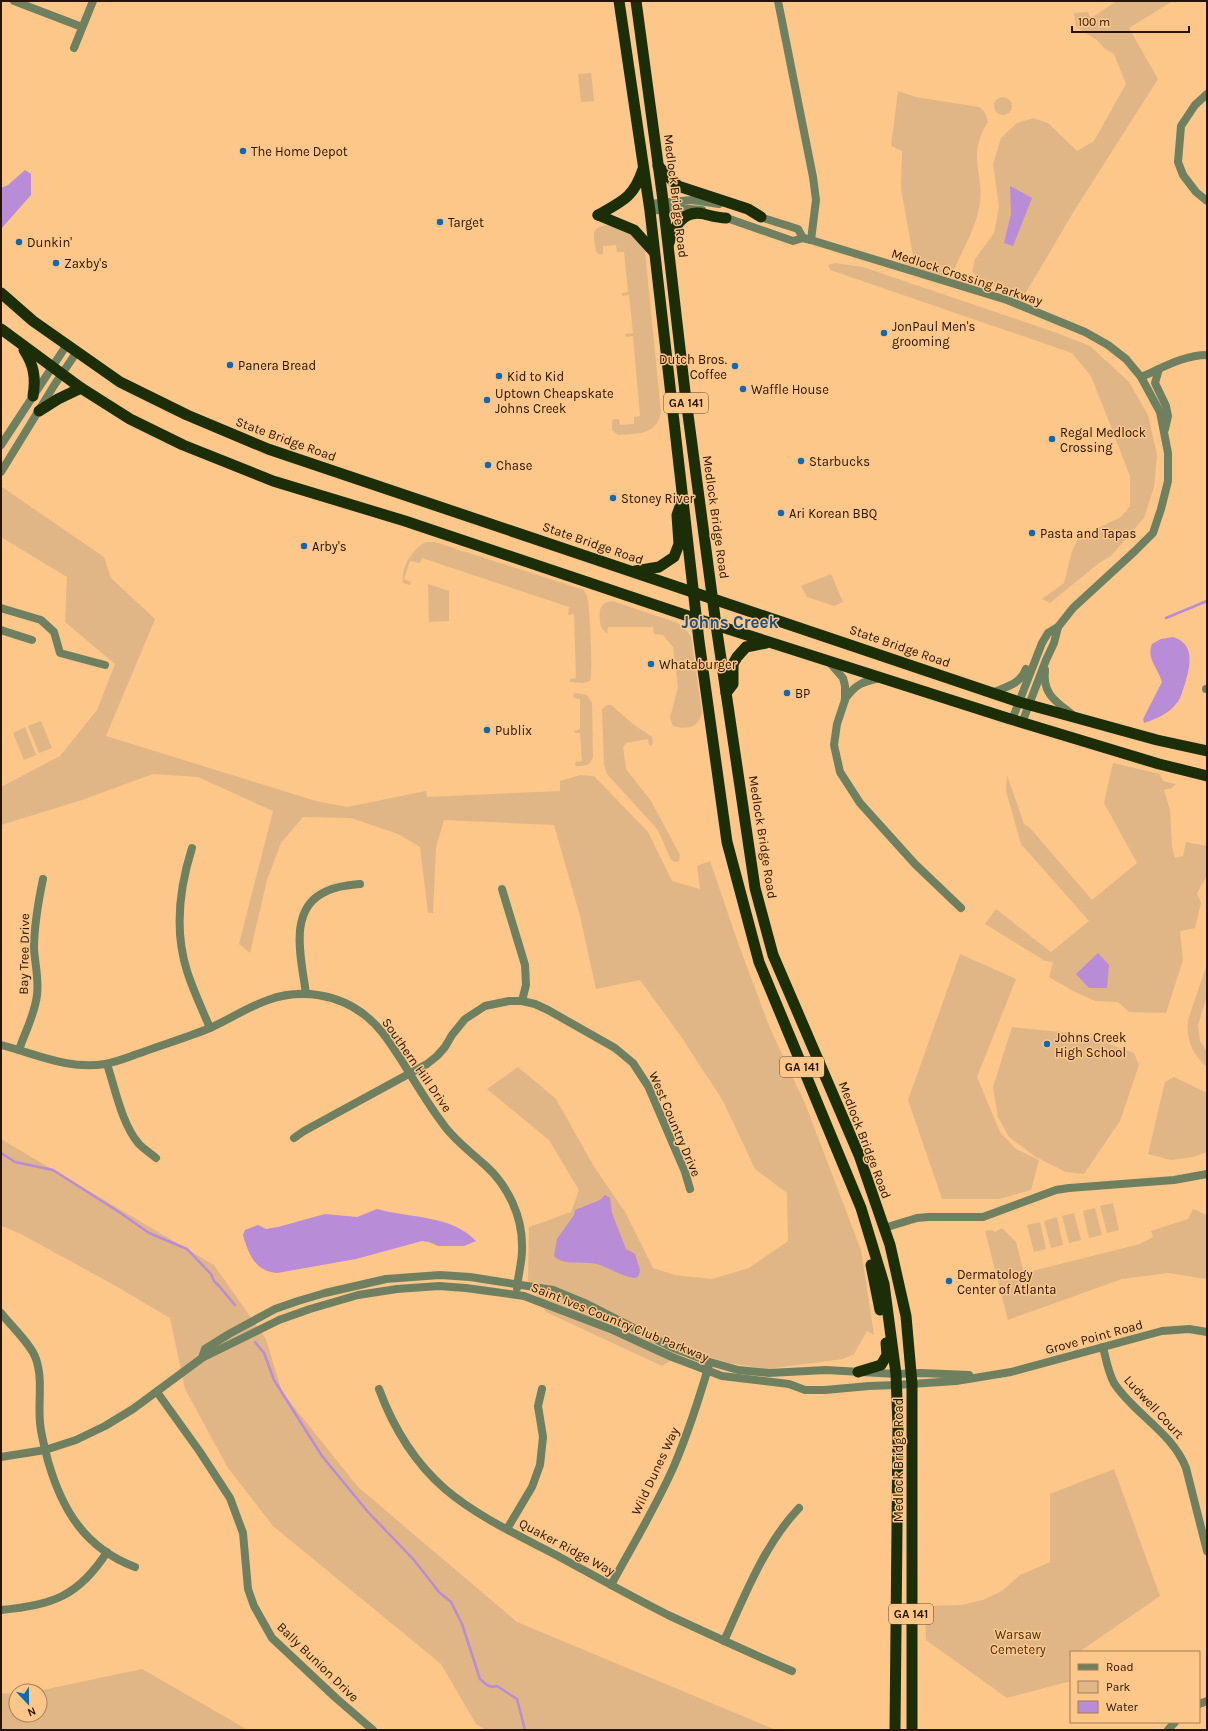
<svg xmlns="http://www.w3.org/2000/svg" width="1208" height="1731" font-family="Karla,sans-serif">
<rect width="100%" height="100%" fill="#fcc789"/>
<g fill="#e0b686">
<path d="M1117,1H1173L1129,28L1158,79L1074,211L1021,301L981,279L972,272L975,259L994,233L999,207L993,164L1001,138L1017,123L1033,118L1048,123L1077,151L1094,141L1126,84L1114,54L1104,48L1097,40L1076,27L1074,13L1088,12L1091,18Z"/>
<path d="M591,73L594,101L581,102L578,74Z"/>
<path d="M898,91L916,97L979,107C985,110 986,115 988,122C965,158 986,174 979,208C975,229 963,249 955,268L949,275H938L905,264L903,258L914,261L901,189L902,151L891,146Z"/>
<circle cx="1003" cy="106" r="9"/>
<path d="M607,225L635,233L645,251L661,413C655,436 638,433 618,435L612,430V421L614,419H619L620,425L634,424V417L640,416L633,336L626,337L625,334L633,333L629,295L622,296V293L628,292L624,252H617L616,245L603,246V254H598L596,251C594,237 589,227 607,225Z"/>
<path d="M835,263L863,267L1057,333L1090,346L1129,382L1148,415L1157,455L1154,487L1144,518L1111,556L1099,563L1050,603L1042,599L1064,583L1072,551L1079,537L1121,517L1130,506V476L1091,376L1072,353L830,270L828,265Z"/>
<path d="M2,487L104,557L111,578L155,619L106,736L316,801L347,807L426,791L427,797L560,791V781L580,775L594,776L648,832L672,881L700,889L697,866L710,861L737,940L769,1026L806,1106L861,1250L874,1335L867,1331L854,1354L843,1359L767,1369L728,1363L688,1350L662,1366L546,1312L528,1280L529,1227L571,1212L579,1190L549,1140L487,1089L518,1067L556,1099L593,1165L625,1212L653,1268L675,1275L712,1279L749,1268L788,1241L787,1193L755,1169L723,1101L680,1035L640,980L596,989L580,916L554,825L444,820L436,847L433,913H428L420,847L398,834L351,818L303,817L281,843L267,880L250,953L239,944L273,811L198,777L153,774L82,800L1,825V787L60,756L97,710L115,664L65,622L67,577L1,537Z"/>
<path d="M426,542H435L584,590C584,591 587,595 587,596C590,604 593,673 590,681L583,683L570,682V679L576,678L574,614L568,615L569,607L422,558L420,563L410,561L404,579L411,582V584L410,585L403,583C401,567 412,549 426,542Z"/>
<path d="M831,574L843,602L834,606L807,597L801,586Z"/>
<path d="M428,584L449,591V621L429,622Z"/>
<path d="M612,601L678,623L687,631L691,637L702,712C699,728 687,730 673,726L670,718L678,687L673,647L663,635L654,634L653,627H608L607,634L601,627C599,614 597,603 612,601Z"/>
<path d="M575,693L587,695L592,703L593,756C591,766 585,766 576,766L575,764L576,762L582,761L580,733H575L574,731L580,729V699L574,698L573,695Z"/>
<path d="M607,705H611L633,724L652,737L653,743L651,746L649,745L648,739L626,743L623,747L626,769L651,801L680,855L679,861L675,862L671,860L658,830L607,774L604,764L602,709Z"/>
<path d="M41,721L52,748L39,753L28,726Z"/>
<path d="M25,727L36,755L24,760L13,733Z"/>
<path d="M1113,763L1160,774L1163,781L1176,784L1172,788L1164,790L1170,810L1172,847L1175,858L1183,856L1186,842L1207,846V876L1197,893L1201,903L1195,928L1180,931L1183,960L1166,1013L1129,1012L1118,1002L1095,1001L1073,991L1049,977L1053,962L1045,961L985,924L996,909L1051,952L1089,921L1021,844L1006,791L1007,775L1024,824L1030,828L1092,900L1137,863L1104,803Z"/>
<path d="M960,954L1016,979L977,1077L1000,1132L1016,1149L1039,1160L1031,1190L999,1199H942L908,1100Z"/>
<path d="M1207,964V996L1198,1025L1200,1041L1207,1052V1067C1192,1054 1186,1039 1188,1020Z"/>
<path d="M1012,1027L1081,1034L1134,1053L1139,1065L1120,1121L1084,1174L1066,1172L1036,1157L1009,1137L998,1117L993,1087Z"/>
<path d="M1174,1077L1207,1093V1152L1193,1157L1171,1160L1148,1154L1165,1082Z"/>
<path d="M1,1139L214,1265L266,1339L282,1392L358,1487L517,1622L776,1730H486L476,1724L441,1664L273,1526L228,1468L185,1389L170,1318L114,1285L19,1233L1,1226Z"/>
<path d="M1113,1203L1119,1230L1107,1233L1100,1206Z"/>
<path d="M1095,1208L1102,1235L1089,1238L1083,1211Z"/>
<path d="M1193,1209L1207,1215V1279L1168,1273L1122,1279L1008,1320L985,1231L992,1230L995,1232L1002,1228L1016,1242L1024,1273L1140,1244L1153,1237L1151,1231L1188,1219Z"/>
<path d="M1074,1213L1081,1240L1069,1243L1062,1216Z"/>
<path d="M1057,1217L1063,1245L1051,1248L1044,1221Z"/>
<path d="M1040,1222L1046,1249L1034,1252L1027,1225Z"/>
<path d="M1114,1469L1160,1596L1079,1652H1071V1681L1007,1698L926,1640L925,1606L961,1605L983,1600L1002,1591L1020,1575L1050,1562V1494Z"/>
<path d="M142,1669L248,1730H1V1693L16,1694V1715H40V1691H38Z"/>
</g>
<g fill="#b88cd7">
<path d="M25,170L31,174V195L1,229V188L8,185Z"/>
<path d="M1010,186L1032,198L1013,246L1004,243L1011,214Z"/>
<path d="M1173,637C1196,644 1190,667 1185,684C1182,691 1181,699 1176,704C1168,714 1156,719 1144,723L1143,719L1162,682C1158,668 1146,658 1152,644L1161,639Z"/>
<path d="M1098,953L1109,965L1107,988H1089L1076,974Z"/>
<path d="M605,1195L610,1198L612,1213L626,1249L635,1254L640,1270L639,1275L636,1278C622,1277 610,1268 597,1264C584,1261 563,1266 554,1256L557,1239L574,1215L575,1210L600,1200Z"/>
<path d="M377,1209C409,1218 452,1215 476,1241L464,1246H438L429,1242L422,1241L356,1259L277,1273C255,1271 249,1255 243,1235L245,1230L258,1225L266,1229L278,1227L325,1214L357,1217Z"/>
</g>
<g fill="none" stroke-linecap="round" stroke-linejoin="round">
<g stroke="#b88cd7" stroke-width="2.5">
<path d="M1166,618L1207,601"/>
<path d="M1,1153L15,1162L53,1170L119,1212L149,1233L187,1249L211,1274L214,1281L219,1286L235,1305"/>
<path d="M255,1342L264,1353L274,1380L322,1456L368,1512L414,1560L439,1592L451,1602L462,1624L480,1679L487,1685L492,1687L497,1686L517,1699L525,1730"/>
</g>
<g stroke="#6f8060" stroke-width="8">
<path d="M14,1L82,27"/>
<path d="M778,1L813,177L816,200L811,240"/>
<path d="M74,48L93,1"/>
<path d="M1207,94L1195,105L1181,126L1178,162L1183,175L1196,192L1207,201"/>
<path d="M649,204L692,200L719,204"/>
<path d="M650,211L677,208L702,210"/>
<path d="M721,216L793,241L803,238L811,240L1007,300L1085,332L1108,345L1126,359L1141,377L1160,412L1168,453V481L1161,509L1153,533L1135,551L1073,608L1058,627L1054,643L1046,660L1022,723"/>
<path d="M757,216L798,229L803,238"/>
<path d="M1159,369L1155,383L1166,406L1168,416L1165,429"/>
<path d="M1141,377C1162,368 1184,355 1207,355"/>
<path d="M1,445L66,346"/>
<path d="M1,472L55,384L76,353"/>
<path d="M1,608L41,620L54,632L60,653L105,665"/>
<path d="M1,630L32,640"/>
<path d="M830,663L843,678L845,686V700L837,724L834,745L840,772L860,803L915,864L961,908"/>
<path d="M1045,670C1042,695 1057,702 1074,716"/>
<path d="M1206,689H1207"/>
<path d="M994,692C1008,686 1020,684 1026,669"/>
<path d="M845,699C856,684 862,682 880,678"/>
<path d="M1012,720L1042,643L1048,633L1058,627"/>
<path d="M192,848C179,889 174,930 187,971C193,990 202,1009 210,1028"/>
<path d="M502,889L525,965L526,985L522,1001"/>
<path d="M306,994C302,961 286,908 327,891C337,886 349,885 360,884"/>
<path d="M1,1045C36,1054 68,1070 105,1064C118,1062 131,1056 143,1052C165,1044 188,1037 210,1028C230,1019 248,1007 268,1000C301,988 339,994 366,1016C381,1028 390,1043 400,1058C414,1080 427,1103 443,1124C454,1140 472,1153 486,1166C508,1186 522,1216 522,1245C523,1260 518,1274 517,1288"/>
<path d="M19,1050C25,1032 35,1014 37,995C39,979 35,964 34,949C34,925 38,903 43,879"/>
<path d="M107,1064C115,1088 122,1125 139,1144C144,1149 150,1153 156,1158"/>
<path d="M294,1138L304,1131L427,1064L437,1056L445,1047L452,1035L465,1019L485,1006L509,1001H522L535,1004L548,1010L615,1048L633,1063L648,1086L685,1172L690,1189"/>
<path d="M884,1228L917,1218L928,1217H983L1056,1190L1069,1188L1174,1180L1207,1174"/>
<path d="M1,1313C11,1326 31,1344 36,1359C43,1379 38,1402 40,1423C41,1435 45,1449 48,1461C62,1510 85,1548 135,1567"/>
<path d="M1103,1347C1106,1359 1108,1372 1114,1383C1134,1414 1172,1432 1186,1468L1207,1551"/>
<path d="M202,1358L205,1349L229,1334L275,1309L298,1301L325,1293L386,1279L440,1275L470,1277L553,1290L587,1304L671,1347L710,1362L738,1370L769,1373L826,1370L896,1374L921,1373L969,1375"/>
<path d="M379,1389C393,1427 414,1462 445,1489C478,1517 518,1535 556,1555C593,1575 630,1596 668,1615C709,1634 750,1653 792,1671"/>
<path d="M157,1392L200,1452L230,1498L243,1533L248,1589L254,1606L272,1638L337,1699L373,1730"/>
<path d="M1,1457L45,1450L76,1440L105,1426L133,1409L202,1358L279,1320L310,1309L358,1295L397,1289L439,1286L466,1288L524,1296L613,1330L672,1357L722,1376L789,1384L805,1390H825L869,1386L896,1385L956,1381L1011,1372L1162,1331L1189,1329L1207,1332"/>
<path d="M507,1529L532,1487L540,1465L543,1437L538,1406L542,1389"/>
<path d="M611,1585C632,1546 656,1507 674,1466C688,1433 699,1399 709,1365"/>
<path d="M1,1610C52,1605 78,1597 107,1552"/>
<path d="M724,1641C745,1595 764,1545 799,1508"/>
<path d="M1199,1704L1207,1701"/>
<path d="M1168,1730L1175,1722"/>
</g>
<g stroke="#1c2e08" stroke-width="11">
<path d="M619,1L650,211L699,641L727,842L759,962L861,1208L884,1284L896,1374L898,1426L895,1730"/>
<path d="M636,1L662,193L685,392L716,625L755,888L773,955L859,1155L890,1245L906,1316L912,1384V1730"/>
<path d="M658,166L678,186L748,209L761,217"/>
<path d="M598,215L634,230L654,252"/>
<path d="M598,215C623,201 634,197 643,169"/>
<path d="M669,243C674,226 684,209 704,214C712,216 718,218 726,218"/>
<path d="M1,293L33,321L120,382L187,415L268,449L1019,702L1157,740L1207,751"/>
<path d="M1,329L81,388L130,419L183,445L273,481L405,521L697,619L1007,718L1159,764L1207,776"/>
<path d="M24,350C34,365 36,378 33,396"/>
<path d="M39,411L58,399L81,388"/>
<path d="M635,571L659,567L674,557L679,544L677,515L682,501"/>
<path d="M726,693L733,684V664L737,657L746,647L766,643"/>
<path d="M871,1265L880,1310"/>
<path d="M858,1372L881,1365L887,1355L886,1343"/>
</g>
</g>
<g fill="#0c69b6" stroke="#fcc789" stroke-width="1.5">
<circle cx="243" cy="151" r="4"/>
<circle cx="440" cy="222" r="4"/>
<circle cx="19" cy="242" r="4"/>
<circle cx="56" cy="263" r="4"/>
<circle cx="884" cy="333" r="4"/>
<circle cx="230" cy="365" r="4"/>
<circle cx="735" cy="366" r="4"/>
<circle cx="499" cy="376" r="4"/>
<circle cx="743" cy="389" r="4"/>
<circle cx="487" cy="400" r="4"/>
<circle cx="1052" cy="439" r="4"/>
<circle cx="801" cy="461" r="4"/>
<circle cx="488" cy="465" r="4"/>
<circle cx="613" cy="498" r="4"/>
<circle cx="781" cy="513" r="4"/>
<circle cx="1032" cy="533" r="4"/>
<circle cx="304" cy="546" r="4"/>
<circle cx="651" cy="664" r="4"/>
<circle cx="787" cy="693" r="4"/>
<circle cx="487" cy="730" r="4"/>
<circle cx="1047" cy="1044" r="4"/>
<circle cx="949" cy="1281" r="4"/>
</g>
<g text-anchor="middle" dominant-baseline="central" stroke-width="3" stroke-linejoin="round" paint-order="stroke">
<g fill="#fcc789" stroke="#664929" stroke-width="1">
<rect x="664" y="393" width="44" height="20" rx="3"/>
<rect x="780" y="1057" width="44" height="20" rx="3"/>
<rect x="889" y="1604" width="44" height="20" rx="3"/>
</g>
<g font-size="12" font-weight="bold" fill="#261300">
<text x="686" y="403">GA 141</text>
<text x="802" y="1067">GA 141</text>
<text x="911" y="1614">GA 141</text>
</g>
<g font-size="13" fill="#261300" stroke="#fcc789" text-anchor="start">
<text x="251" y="151">The Home Depot</text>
<text x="448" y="222">Target</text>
<text x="27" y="242">Dunkin'</text>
<text x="64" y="263">Zaxby's</text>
<text x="892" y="326">JonPaul Men's<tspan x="892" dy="15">grooming</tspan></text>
<text x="727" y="359" text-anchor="end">Dutch Bros.<tspan x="727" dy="15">Coffee</tspan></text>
<text x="238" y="365">Panera Bread</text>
<text x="507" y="376">Kid to Kid</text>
<text x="751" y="389">Waffle House</text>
<text x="495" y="393">Uptown Cheapskate<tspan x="495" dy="15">Johns Creek</tspan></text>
<text x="1060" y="432">Regal Medlock<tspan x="1060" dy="15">Crossing</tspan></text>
<text x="809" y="461">Starbucks</text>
<text x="496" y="465">Chase</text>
<text x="621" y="498">Stoney River</text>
<text x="789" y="513">Ari Korean BBQ</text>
<text x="1040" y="533">Pasta and Tapas</text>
<text x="312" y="546">Arby's</text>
<text x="659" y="664">Whataburger</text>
<text x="795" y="693">BP</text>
<text x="495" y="730">Publix</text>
<text x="1055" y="1037">Johns Creek<tspan x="1055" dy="15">High School</tspan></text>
<text x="957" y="1274">Dermatology<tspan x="957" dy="15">Center of Atlanta</tspan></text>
</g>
<g font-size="13" fill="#261300" stroke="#fcc789">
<text transform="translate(676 196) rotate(83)">Medlock Bridge Road</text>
<text transform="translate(967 277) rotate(18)">Medlock Crossing Parkway</text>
<text transform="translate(286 439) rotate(20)">State Bridge Road</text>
<text transform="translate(716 517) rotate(82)">Medlock Bridge Road</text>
<text transform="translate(593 543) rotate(19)">State Bridge Road</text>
<text transform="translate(900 646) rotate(19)">State Bridge Road</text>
<text transform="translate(763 837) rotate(81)">Medlock Bridge Road</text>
<text transform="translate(24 954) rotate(-89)">Bay Tree Drive</text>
<text transform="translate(417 1065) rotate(55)">Southern Hill Drive</text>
<text transform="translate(675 1124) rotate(67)">West Country Drive</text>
<text transform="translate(865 1140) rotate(69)">Medlock Bridge Road</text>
<text transform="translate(620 1322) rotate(22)">Saint Ives Country Club Parkway</text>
<text transform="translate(1094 1337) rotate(-15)">Grove Point Road</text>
<text transform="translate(1154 1407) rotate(47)">Ludwell Court</text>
<text transform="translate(898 1460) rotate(-90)">Medlock Bridge Road</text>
<text transform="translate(655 1471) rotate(-65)">Wild Dunes Way</text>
<text transform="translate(567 1547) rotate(28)">Quaker Ridge Way</text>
<text transform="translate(318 1662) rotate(44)">Bally Bunion Drive</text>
</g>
<g font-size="13" fill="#4a3110" stroke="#fcc789">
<text x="1018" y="1634">Warsaw<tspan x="1018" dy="15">Cemetery</tspan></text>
</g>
<g font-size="17" font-weight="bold" fill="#1c5083" stroke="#fcc789">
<text x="730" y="622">Johns Creek</text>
</g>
</g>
<rect width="1208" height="1731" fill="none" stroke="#261300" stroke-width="4"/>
<rect x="1070" y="1651" width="130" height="72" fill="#fcc789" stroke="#a67f52"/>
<rect x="1078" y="1664" width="20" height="6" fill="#6f8060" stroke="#a67f52"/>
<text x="1106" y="1671" font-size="12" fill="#261300">Road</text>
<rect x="1078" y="1681" width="20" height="12" fill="#e0b686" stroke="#a67f52"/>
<text x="1106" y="1691" font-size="12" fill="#261300">Park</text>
<rect x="1078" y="1701" width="20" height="12" fill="#b88cd7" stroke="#a67f52"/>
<text x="1106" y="1711" font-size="12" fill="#261300">Water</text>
<g transform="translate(28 1703) rotate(158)"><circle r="19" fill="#fcc789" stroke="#a67f52"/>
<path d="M0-3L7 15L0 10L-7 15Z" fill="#0c69b6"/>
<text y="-6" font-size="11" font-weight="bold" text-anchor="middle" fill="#261300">N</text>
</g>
<path d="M1072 26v6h117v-6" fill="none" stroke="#261300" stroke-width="2"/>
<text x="1078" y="26" font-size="12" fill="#261300" stroke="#fcc789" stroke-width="3" paint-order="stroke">100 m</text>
</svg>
